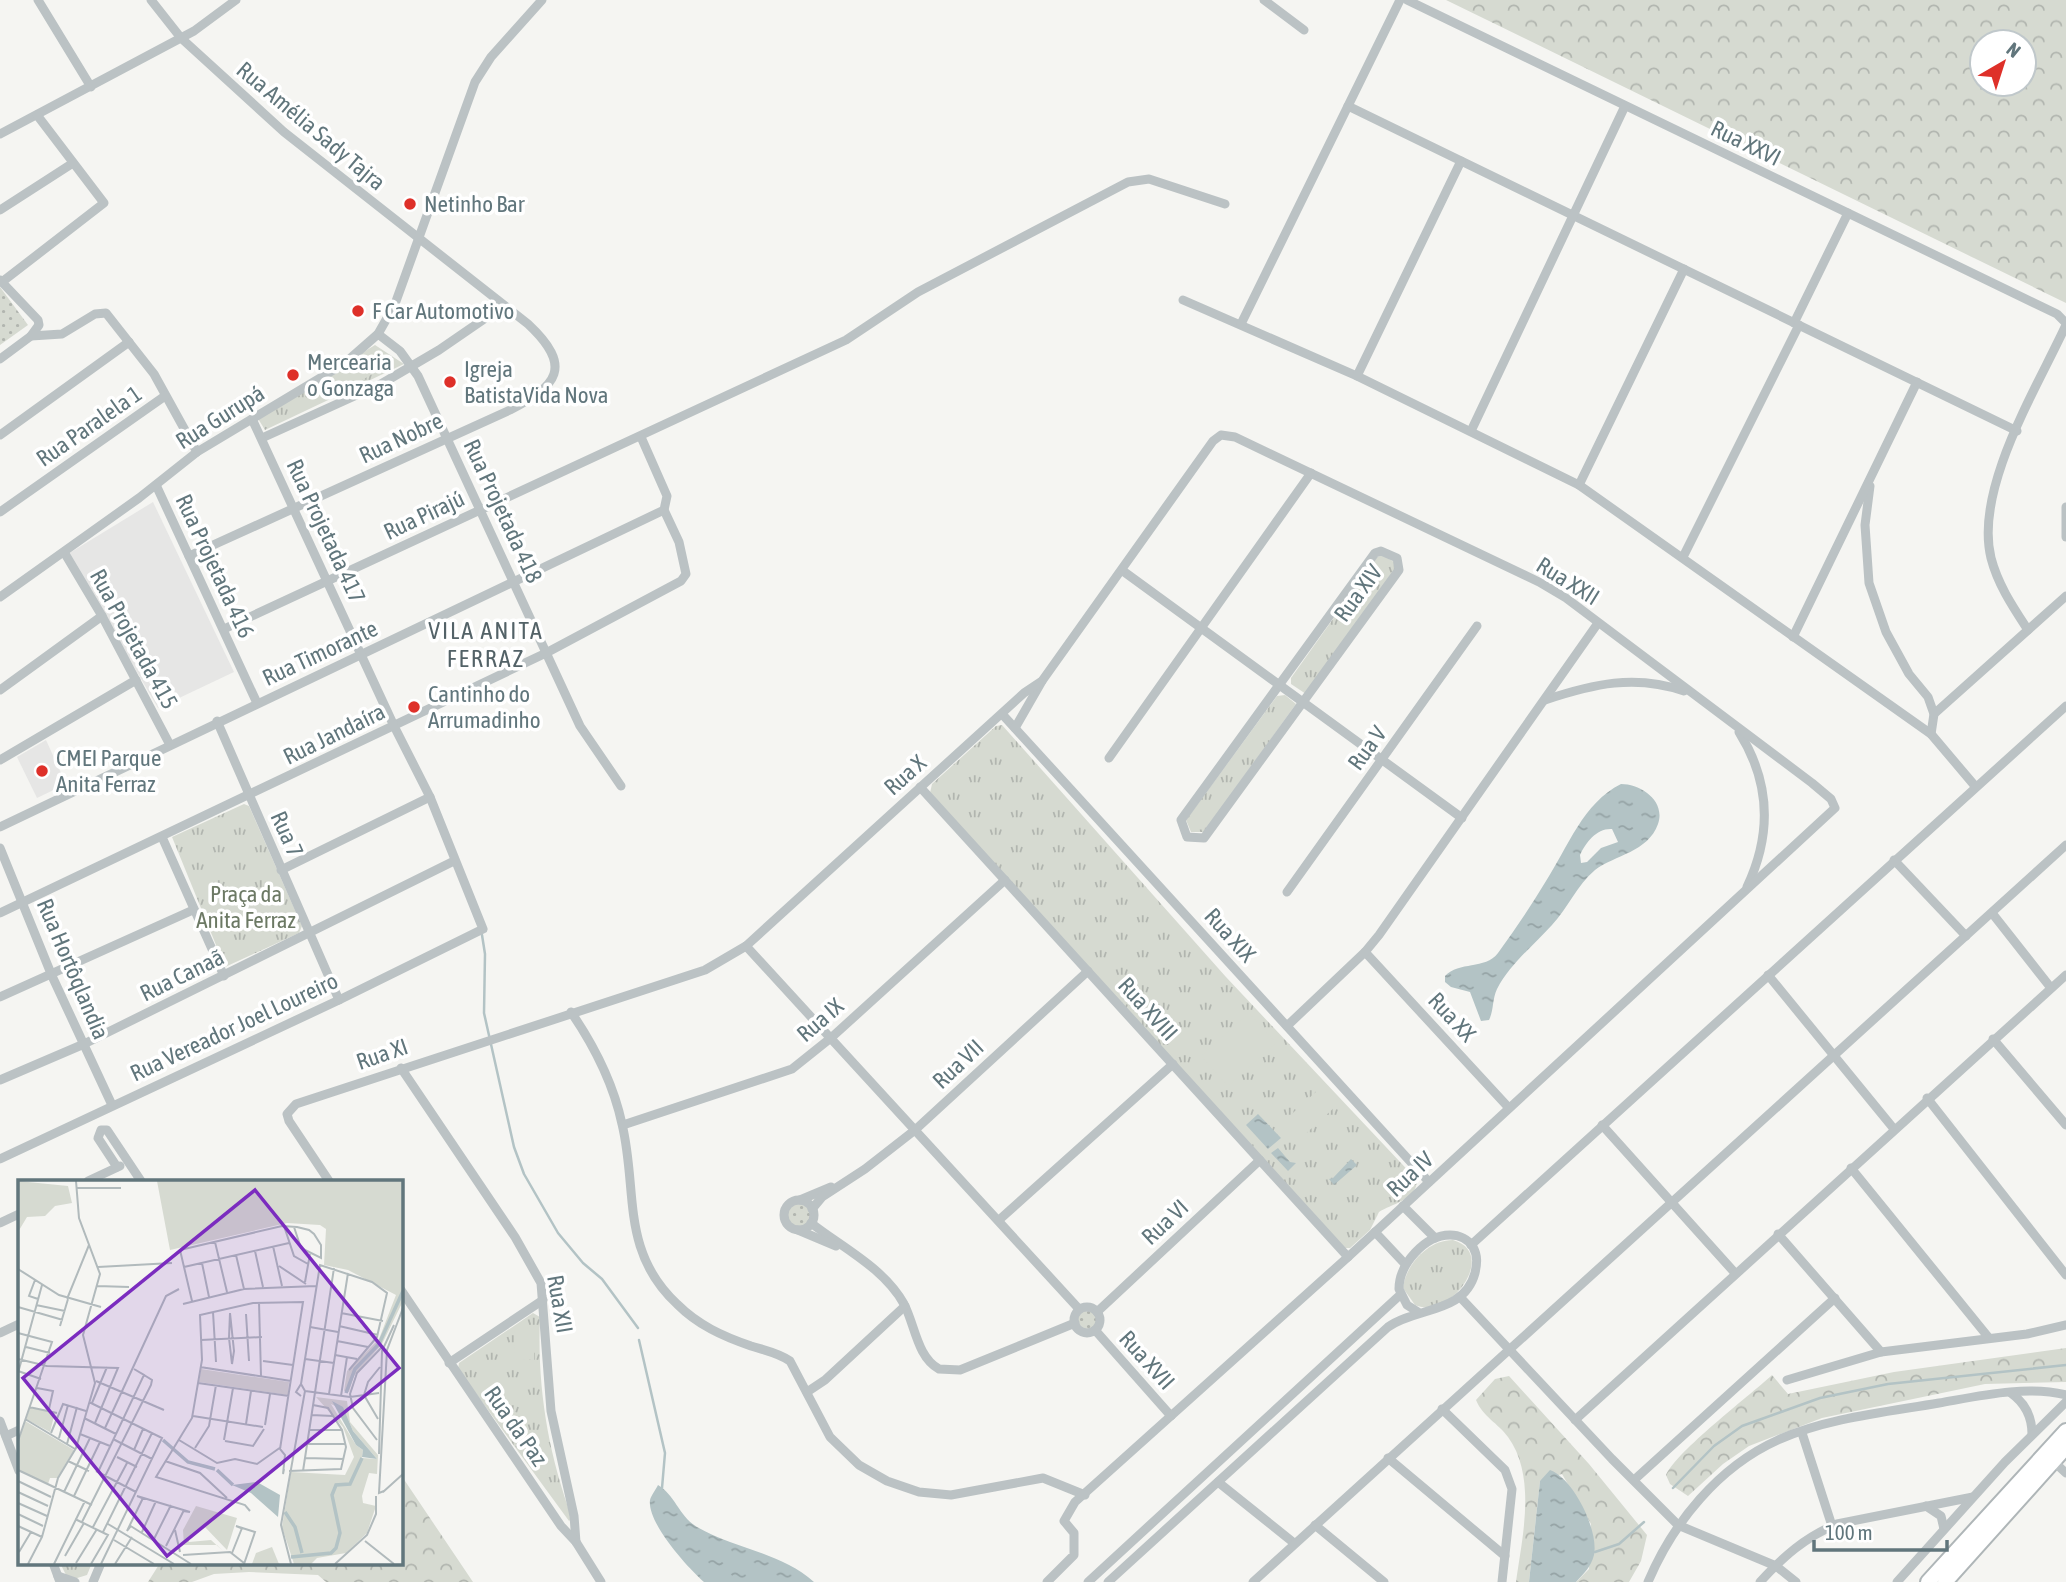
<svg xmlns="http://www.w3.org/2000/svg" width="2066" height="1582" font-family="'Asap Condensed',sans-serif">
<defs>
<pattern id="grass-dots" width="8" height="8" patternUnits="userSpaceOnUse" patternTransform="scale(1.75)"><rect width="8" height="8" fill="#d6dad1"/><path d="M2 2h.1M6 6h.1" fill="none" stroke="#b1b5af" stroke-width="1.8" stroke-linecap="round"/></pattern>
<pattern id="forest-crowns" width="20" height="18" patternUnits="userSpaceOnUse" patternTransform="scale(1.75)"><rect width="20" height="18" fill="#d6dad1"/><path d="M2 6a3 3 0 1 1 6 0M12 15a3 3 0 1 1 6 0" fill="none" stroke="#b1b5af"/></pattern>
<pattern id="park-tufts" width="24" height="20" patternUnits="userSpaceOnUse" patternTransform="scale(1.75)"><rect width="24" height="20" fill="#d6dad1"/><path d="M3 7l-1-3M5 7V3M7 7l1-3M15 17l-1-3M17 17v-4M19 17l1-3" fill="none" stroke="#b1b5af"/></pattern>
<pattern id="water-ripples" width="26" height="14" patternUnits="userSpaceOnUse" patternTransform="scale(1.75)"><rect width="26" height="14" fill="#b3c3c5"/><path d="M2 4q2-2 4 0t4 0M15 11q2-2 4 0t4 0" fill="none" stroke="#95a3a5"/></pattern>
</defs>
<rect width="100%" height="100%" fill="#f5f5f2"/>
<g fill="#e6e6e5">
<path d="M153,502L234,672L158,708L68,554Z"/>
<path d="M46,740L66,784L37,798L17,757Z"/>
</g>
<g fill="url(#grass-dots)">
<path d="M0,287L28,325L0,345Z"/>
<circle cx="799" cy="1215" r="12"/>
<circle cx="1087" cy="1320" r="11"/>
</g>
<g fill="url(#forest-crowns)" fill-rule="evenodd">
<path d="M1446,0H2066V303ZM2024,42V84H1982V42Z"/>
<path d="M2066,1348V1382L1985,1384L1822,1418L1749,1446L1723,1464L1688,1496L1670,1484L1666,1475C1677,1451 1748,1397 1772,1375L1788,1394L1894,1372Z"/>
<path d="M1509,1376L1589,1464L1647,1535L1641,1561L1629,1582H1576L1589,1569L1591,1524L1562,1474L1540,1481L1529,1582H1516C1522,1538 1537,1477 1508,1437C1498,1423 1483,1417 1476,1400L1495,1379Z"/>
<path d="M401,1475L473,1582H326L318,1575L249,1572L214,1574L192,1582H148L160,1563H401Z"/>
</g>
<g fill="url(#park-tufts)">
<path d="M375,345L404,364L265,430L257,417Z"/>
<path d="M1383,555L1394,562L1395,569L1306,694L1291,684V678L1377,557Z"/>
<path d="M1285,695L1296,704L1204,832H1191L1186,820L1277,696Z"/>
<path d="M1002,725L1226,977L1417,1180C1417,1200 1391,1204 1379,1212L1370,1230L1350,1248H1344L930,793L932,784L996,726Z"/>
<path d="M244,804L249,806L302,926L299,933L225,967L172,837Z"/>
<path d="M1453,1240C1499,1253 1450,1321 1415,1305L1403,1288C1406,1264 1428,1240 1453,1240Z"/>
<path d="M533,1313L540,1317C537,1387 548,1453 572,1518L569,1521L458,1369L459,1363Z"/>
<path d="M60,1563H92L87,1575L74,1579L66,1575Z"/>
</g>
<g fill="#d6dad1">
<path d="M365,357L374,373L342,392L332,375Z"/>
<path d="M1249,1013L1276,1043L1228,1086L1201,1056Z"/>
<path d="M1319,1089L1335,1107L1300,1139L1284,1121Z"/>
<path d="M515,1326H534V1360L514,1359Z"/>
</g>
<g fill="url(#water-ripples)" fill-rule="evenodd">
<path d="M1621,784C1641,784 1666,801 1658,824C1648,852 1615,855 1595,870C1577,885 1568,908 1552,925C1534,945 1510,964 1497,989C1492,1000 1494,1010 1489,1020L1481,1021L1470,992L1451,987L1445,982V976C1459,961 1485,970 1498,953C1515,930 1531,906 1546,881C1568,847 1583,803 1621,784ZM1612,829L1618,842L1601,848L1587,862L1581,863L1580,855C1586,842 1597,828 1612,829Z"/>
<path d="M1258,1114L1281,1138L1268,1149L1246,1125Z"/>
<path d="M1278,1148L1290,1162L1296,1163L1288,1171L1271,1153Z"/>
<path d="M1351,1159L1357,1165L1334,1185L1329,1179L1333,1178Z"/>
<path d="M1550,1470C1573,1478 1599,1530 1594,1555C1591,1567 1584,1573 1576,1582H1529L1540,1481Z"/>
<path d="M658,1485C675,1495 679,1516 697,1527C735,1549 780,1552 814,1582H704C688,1568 647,1523 650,1500C651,1496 656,1489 658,1485Z"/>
</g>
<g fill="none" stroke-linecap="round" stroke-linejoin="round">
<g stroke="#b3c3c5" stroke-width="2.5">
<path d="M482,935L485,954L484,1013L514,1147L524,1174L558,1233L583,1263L602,1279L638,1328"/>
<path d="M639,1340L665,1453L662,1488"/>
<path d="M1673,1488L1714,1446L1742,1426L1820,1398L1888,1384L2066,1365"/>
<path d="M1595,1552L1619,1544L1644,1522"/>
</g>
<g stroke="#afb6b8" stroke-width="18">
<g id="primary">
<path d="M1928,1582L2066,1431"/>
<path d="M1945,1582L2066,1447"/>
</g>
</g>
<g stroke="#bbc2c4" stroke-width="9">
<path d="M38,0L91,87"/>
<path d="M151,0L181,38L284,132L528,324C574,367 557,386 510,410L189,556"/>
<path d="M1264,0L1304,30"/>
<path d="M1407,0L2057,314L2066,323"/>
<path d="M1348,106L2017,431"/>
<path d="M0,134L194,31L236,0"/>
<path d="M0,210L73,163"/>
<path d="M0,280L38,320L39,325L31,336"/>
<path d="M2,282L104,203L37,115"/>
<path d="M1183,300L1357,376L1579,485L1931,734L1975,786"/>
<path d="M1794,323L1848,213"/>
<path d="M1241,324L1400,0"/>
<path d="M378,334L400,351L418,376L580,726L621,786"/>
<path d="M0,359L31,336L62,334L95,314L106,313L154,374L197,452"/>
<path d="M1357,376L1461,161"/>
<path d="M1471,431L1625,106"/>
<path d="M0,435L129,342"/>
<path d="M262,438L381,384L439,350L503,306"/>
<path d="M156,485L257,703"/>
<path d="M1579,485L1684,269"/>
<path d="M1870,486L1865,525L1869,583L1886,632L1909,674L1928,697L1934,714L1931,734"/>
<path d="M2066,507V537"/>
<path d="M0,512L165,396"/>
<path d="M1381,551L1397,558L1399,570L1204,838L1187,837L1181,820L1375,553Z"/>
<path d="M64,552L102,616L170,745"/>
<path d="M1683,557L1799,325"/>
<path d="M1123,571L1462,818"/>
<path d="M0,597L139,498L197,452L345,363L378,334L395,304L475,82L491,57L542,0"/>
<path d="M224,629L846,340L918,292L1128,182L1149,179L1225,204"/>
<path d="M2028,630C2013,607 1998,585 1991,558C1974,489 2037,388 2066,325"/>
<path d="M1793,637L1917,382"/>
<path d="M0,690L102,616"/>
<path d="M1545,700C1593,684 1635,674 1684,691"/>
<path d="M1002,714L1429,1182"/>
<path d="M1934,714L2066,596"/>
<path d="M217,721L339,1000"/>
<path d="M1015,728L1042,681"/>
<path d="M1739,732C1771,783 1772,834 1747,887"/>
<path d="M1109,758L1311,473"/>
<path d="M0,760L136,680"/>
<path d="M920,787L1348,1257"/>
<path d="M0,827L664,510L667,496L641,437"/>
<path d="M162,837L224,976"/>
<path d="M0,848L52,976L112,1105"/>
<path d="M1894,860L1966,936"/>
<path d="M281,870L430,797"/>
<path d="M1287,892L1477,626"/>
<path d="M0,913L546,653L681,581L686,574L679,542L664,510"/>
<path d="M1992,913L2051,988"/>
<path d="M746,946L1079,1309"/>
<path d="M1365,952L1509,1108"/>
<path d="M1768,975L1894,1129"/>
<path d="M0,997L193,910"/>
<path d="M571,1012C595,1047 613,1082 622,1124C638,1190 620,1251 677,1304C698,1325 722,1336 751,1346C764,1350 779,1353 790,1361L830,1437L859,1465L887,1481L919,1492L951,1495L1043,1478L1085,1495"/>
<path d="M1287,1026L1365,952L1379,935L1598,623"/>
<path d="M1993,1039L2066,1125"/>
<path d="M401,1068L515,1237L541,1283L551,1411L574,1516L576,1542"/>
<path d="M0,1080L84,1044L454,861"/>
<path d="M1927,1098L2066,1275"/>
<path d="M623,1125L792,1069L832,1037L1005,880"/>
<path d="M1602,1125L1735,1273"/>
<path d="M0,1159L339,1000L483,929L430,797L394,726L252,419"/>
<path d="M117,1167L98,1138L101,1130H107L141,1181"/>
<path d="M1851,1168L1989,1338"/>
<path d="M88,1181L120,1166"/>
<path d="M329,1181L289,1121L287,1114L296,1104L705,970L746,946L1024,693L1042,681L1213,441L1221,435L1235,437L1539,582L1566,598L1812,783L1831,799L1835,808L1348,1257L1075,1502L1064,1521L1074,1533V1555L1047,1582"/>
<path d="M800,1200L831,1187"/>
<circle cx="799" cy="1215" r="15"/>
<path d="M1403,1206L1435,1238"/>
<path d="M812,1209L822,1197L865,1169L915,1130L1088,971"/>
<path d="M999,1220L1173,1064"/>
<path d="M0,1223L19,1214"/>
<path d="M811,1223C843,1248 884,1268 904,1304C915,1325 917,1357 939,1369L960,1370L1075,1323"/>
<path d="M798,1230L836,1246"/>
<path d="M1375,1232L1405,1264"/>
<path d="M1778,1234L1881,1352"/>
<path d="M1471,1245L2066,706"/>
<path d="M401,1290L561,1526L576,1542L601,1582"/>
<path d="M1460,1297L1612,1459L1678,1525L1776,1566L1796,1582"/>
<circle cx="1087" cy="1320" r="13"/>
<path d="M1097,1312L1260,1160"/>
<path d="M1095,1330L1171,1416"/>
<path d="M0,1333L19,1324"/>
<path d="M449,1363L543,1300"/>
<path d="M1787,1380L1881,1352L2027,1334L2066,1325"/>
<path d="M807,1392L825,1380L905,1306"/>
<path d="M2011,1393C2025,1403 2032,1417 2032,1434"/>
<path d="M1442,1409L1505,1470L1512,1489L1502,1582"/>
<path d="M1575,1420L2066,975"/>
<path d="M0,1421L19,1471"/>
<path d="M1802,1433L1832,1526"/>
<path d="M6,1436L19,1430"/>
<path d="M1388,1458L1505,1556"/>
<path d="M2053,1461L2066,1473"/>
<path d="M1634,1480L1835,1298"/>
<path d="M1218,1482L1294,1543"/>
<path d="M1926,1506L1941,1516L1944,1529"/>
<path d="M1315,1525L1384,1582"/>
<path d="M53,1563L60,1582"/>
<path d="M58,1576L75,1582"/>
<path d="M93,1582L101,1563"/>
<path d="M1088,1582L1400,1295"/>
<path d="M1108,1582L1388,1327C1416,1307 1464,1314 1475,1273C1477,1264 1478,1256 1473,1247C1468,1239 1459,1235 1450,1235C1425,1235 1399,1264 1399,1289L1407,1305L1418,1312"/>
<path d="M1253,1582L2066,845"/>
<path d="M1648,1582C1673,1523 1718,1467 1778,1440C1827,1418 1887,1412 1939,1403C1979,1396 2026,1385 2066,1395"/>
<path d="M1760,1582C1783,1557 1805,1537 1837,1524L1973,1497"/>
<path d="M1897,1582L2005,1462L2066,1402"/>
</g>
<use href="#primary" stroke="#fff" stroke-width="14"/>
</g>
<g fill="#de3029" stroke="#fff" stroke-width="2.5">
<circle cx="410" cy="204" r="7"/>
<circle cx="358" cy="311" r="7"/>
<circle cx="293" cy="375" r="7"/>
<circle cx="450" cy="382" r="7"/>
<circle cx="414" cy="707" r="7"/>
<circle cx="42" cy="771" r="7"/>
</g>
<g text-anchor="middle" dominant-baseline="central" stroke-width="7" stroke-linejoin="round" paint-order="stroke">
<g font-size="23" fill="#61767c" stroke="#fff">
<text transform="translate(311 126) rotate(40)">Rua Amélia Sady Tajra</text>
<text transform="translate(1746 143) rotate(26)">Rua XXVI</text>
<text transform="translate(220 417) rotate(-32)">Rua Gurupá</text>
<text transform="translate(89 426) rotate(-35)">Rua Paralela 1</text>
<text transform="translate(401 438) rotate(-25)">Rua Nobre</text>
<text transform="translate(503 511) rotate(65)">Rua Projetada 418</text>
<text transform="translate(424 515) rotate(-25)">Rua Pirajú</text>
<text transform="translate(326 531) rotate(65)">Rua Projetada 417</text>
<text transform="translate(215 566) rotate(65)">Rua Projetada 416</text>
<text transform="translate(1568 581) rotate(32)">Rua XXII</text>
<text transform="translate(1358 593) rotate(-54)">Rua XIV</text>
<text transform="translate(134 639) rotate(61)">Rua Projetada 415</text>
<text transform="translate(320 653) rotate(-25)">Rua Timorante</text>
<text transform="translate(334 734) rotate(-26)">Rua Jandaíra</text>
<text transform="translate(1367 748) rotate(-54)">Rua V</text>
<text transform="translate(905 775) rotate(-42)">Rua X</text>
<text transform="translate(287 834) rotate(66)">Rua 7</text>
<text transform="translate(1230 935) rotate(48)">Rua XIX</text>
<text transform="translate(73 969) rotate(67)">Rua Hortôqlandia</text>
<text transform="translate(182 975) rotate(-26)">Rua Canaã</text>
<text transform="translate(1148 1009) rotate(48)">Rua XVIII</text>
<text transform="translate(1452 1017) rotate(47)">Rua XX</text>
<text transform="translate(820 1020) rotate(-41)">Rua IX</text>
<text transform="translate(234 1027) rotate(-25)">Rua Vereador Joel Loureiro</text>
<text transform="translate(382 1054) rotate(-19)">Rua XI</text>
<text transform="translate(958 1064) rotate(-43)">Rua VII</text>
<text transform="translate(1410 1174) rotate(-43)">Rua IV</text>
<text transform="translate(1165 1222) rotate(-43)">Rua VI</text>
<text transform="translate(560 1304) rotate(80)">Rua XII</text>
<text transform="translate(1147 1360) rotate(48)">Rua XVII</text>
<text transform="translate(516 1426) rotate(55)">Rua da Paz</text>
</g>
<g font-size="23" fill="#61767c" stroke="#fff" text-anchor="start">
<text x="424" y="204">Netinho Bar</text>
<text x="372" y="311">F Car Automotivo</text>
<text x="307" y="362">Mercearia<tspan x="307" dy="26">o Gonzaga</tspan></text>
<text x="464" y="369">Igreja<tspan x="464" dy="26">BatistaVida Nova</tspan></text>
<text x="428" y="694">Cantinho do<tspan x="428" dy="26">Arrumadinho</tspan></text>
<text x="56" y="758">CMEI Parque<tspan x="56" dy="26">Anita Ferraz</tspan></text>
</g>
<g font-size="23" fill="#6c7964" stroke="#fff">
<text x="246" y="894">Praça da<tspan x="246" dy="26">Anita Ferraz</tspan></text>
</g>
<g font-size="24" letter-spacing="2" fill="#536267" stroke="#fff">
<text x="486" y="630">VILA ANITA<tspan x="486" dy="28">FERRAZ</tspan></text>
</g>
</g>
<g transform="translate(18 1180)">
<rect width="385" height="385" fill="#f5f5f2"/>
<path d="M12,228L37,232L32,252L8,239ZM7,241L56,270L39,298H32L30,304L0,290V263Z" fill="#d6dad1"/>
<path d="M0,1L50,6L54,23L37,26L27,36L9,37L0,52ZM139,1H385V121L364,164L336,196L331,212L326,211L329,191L361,159L378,115L330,90L306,85L308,49L302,45L269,43L152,70ZM298,217L329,221L332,242L360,275L359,294L351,293L344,316L345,323L358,326L349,353L328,373L299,378L293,384H276L264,347L273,292L327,295L336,277L325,247ZM313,224L326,230L335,251L359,279L344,278L345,270L338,265ZM178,326L219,338L209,370L186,346L170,357L171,362L193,360L205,371L199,365H166L165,350Z" fill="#d6dad1" fill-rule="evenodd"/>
<path d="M254,367L261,384H234L238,373Z" fill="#d6dad1"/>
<path d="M183,189L271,202L270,215L181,202Z" fill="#d6dad1"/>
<path d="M314,221L325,227L335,251L359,279L344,277L345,270L338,265ZM239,302L262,315L260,337L233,313L214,305Z" fill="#b3c3c5"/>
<path fill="none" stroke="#b3c3c5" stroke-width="3.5" d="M328,213L337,189L361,164L385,111M145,260L170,282L197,289M199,290L215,305M267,332L277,347L284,373M273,377L313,373L318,368L322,353L314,315L318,305L332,304L344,278"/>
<path fill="none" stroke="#b1babc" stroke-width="2" d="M59,8H103M266,46L276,76L290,84M197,62L209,112M255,66L264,106M237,71L245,107M218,75L226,109M184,83L191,117M261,86L288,104M80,87L154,83M166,87L271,63M0,89L41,115L83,127M17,100L11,116L20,119M287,102L292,74M79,106L111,107M49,119L71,65M174,121L162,70L264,46L279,47L291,50L296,54L303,65V78L283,68L276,47M241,122L243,196M165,124L226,109L298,106M18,125L47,131M0,127L45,140M195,132L198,182M212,133L216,171L214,184L211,158ZM323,133L365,141M228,134L231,181M42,146L50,119M321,146L360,155M292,147L320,152M183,160L244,157M319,161L350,167M8,167L32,173M317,175L339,179M0,179L29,186L100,188L77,243M287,179L316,183M245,181L275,185M182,187L273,201M0,191L23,199M0,193L24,105M78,201L146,230M180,203L271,216M283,204L302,85L354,102L369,113L359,157L331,190M19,208L35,211L31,229M287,211L332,217L361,213M311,214L330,93M323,216L329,177M71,222L144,258L83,384M74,223L89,187M11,227L39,233M293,235L315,236M175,236L245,247M66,238L98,254M7,239L57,269M360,239L346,215L350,202L362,187M228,244L233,211M247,245L252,214M87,248L148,116L161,109M291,250H324M33,253L45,224L68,231M62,254L92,266M41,258L50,225M95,259L134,279M161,260L199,283L217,279L239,284L263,267M206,260L215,208M359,260L335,228L332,214L339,193L364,167M0,261L34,162L0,153M207,261L235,266L246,249M49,264L59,227M289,264H327M177,268L191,246L198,205M116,270L125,249M361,274L364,171L376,145M99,277L119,287M287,278L326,279M50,281L71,291M147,281L182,293L209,318M0,290L74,325M78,291L118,312M271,291L323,289L328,267L324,250L310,228L295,225M285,291L316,88M80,292L126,195L116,189M0,301L33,317M366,311L361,313L369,170L385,128M0,312L30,326M46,312L72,258M365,312L385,294M56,316L82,262M124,318L119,316L172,332L165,331M0,323L29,336M232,331L227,325L138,297L174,238L184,180L182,135L235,123L285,122L262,269L267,275L265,294L266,289M0,334L25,346M57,339L90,355L73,384M64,342L133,205L134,200L126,195M90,344L156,384M111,345L173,384M0,346L24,357M113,346L109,351L125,318M75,347L109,283M223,348L218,346L237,352L226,384M157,350L162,372M85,352L134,253M124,352L138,321M136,359L153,325M96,360L136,384M347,361L376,384M148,366L166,330M1,372L13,352M214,373L224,348M165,375L212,372L226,383M47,376L66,343M58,383L79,349M10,384L24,357L40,298L58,268L77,203L65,155L82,94L61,38L58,1M36,384L67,321M97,384L114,357M273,384L263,345L287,211L283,204L278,212L283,216M317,384L349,355L358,334V316"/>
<path fill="#7b2cbf" fill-opacity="0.15" stroke="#7b2cbf" stroke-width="3.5" d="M237,10L381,188L149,376L5,198Z"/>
<rect width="385" height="385" fill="none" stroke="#61767c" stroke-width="3.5"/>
</g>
<g transform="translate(2003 63) rotate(39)"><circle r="33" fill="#ffffff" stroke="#c0c8cb" stroke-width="2"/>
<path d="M0-5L12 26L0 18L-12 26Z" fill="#de3029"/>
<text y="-10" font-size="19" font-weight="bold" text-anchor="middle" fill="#61767c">N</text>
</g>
<path d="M1814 1540v10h133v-10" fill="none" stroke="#61767c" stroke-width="3.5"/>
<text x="1825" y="1540" font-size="21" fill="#61767c" stroke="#ffffff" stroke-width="5" paint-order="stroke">100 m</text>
</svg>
